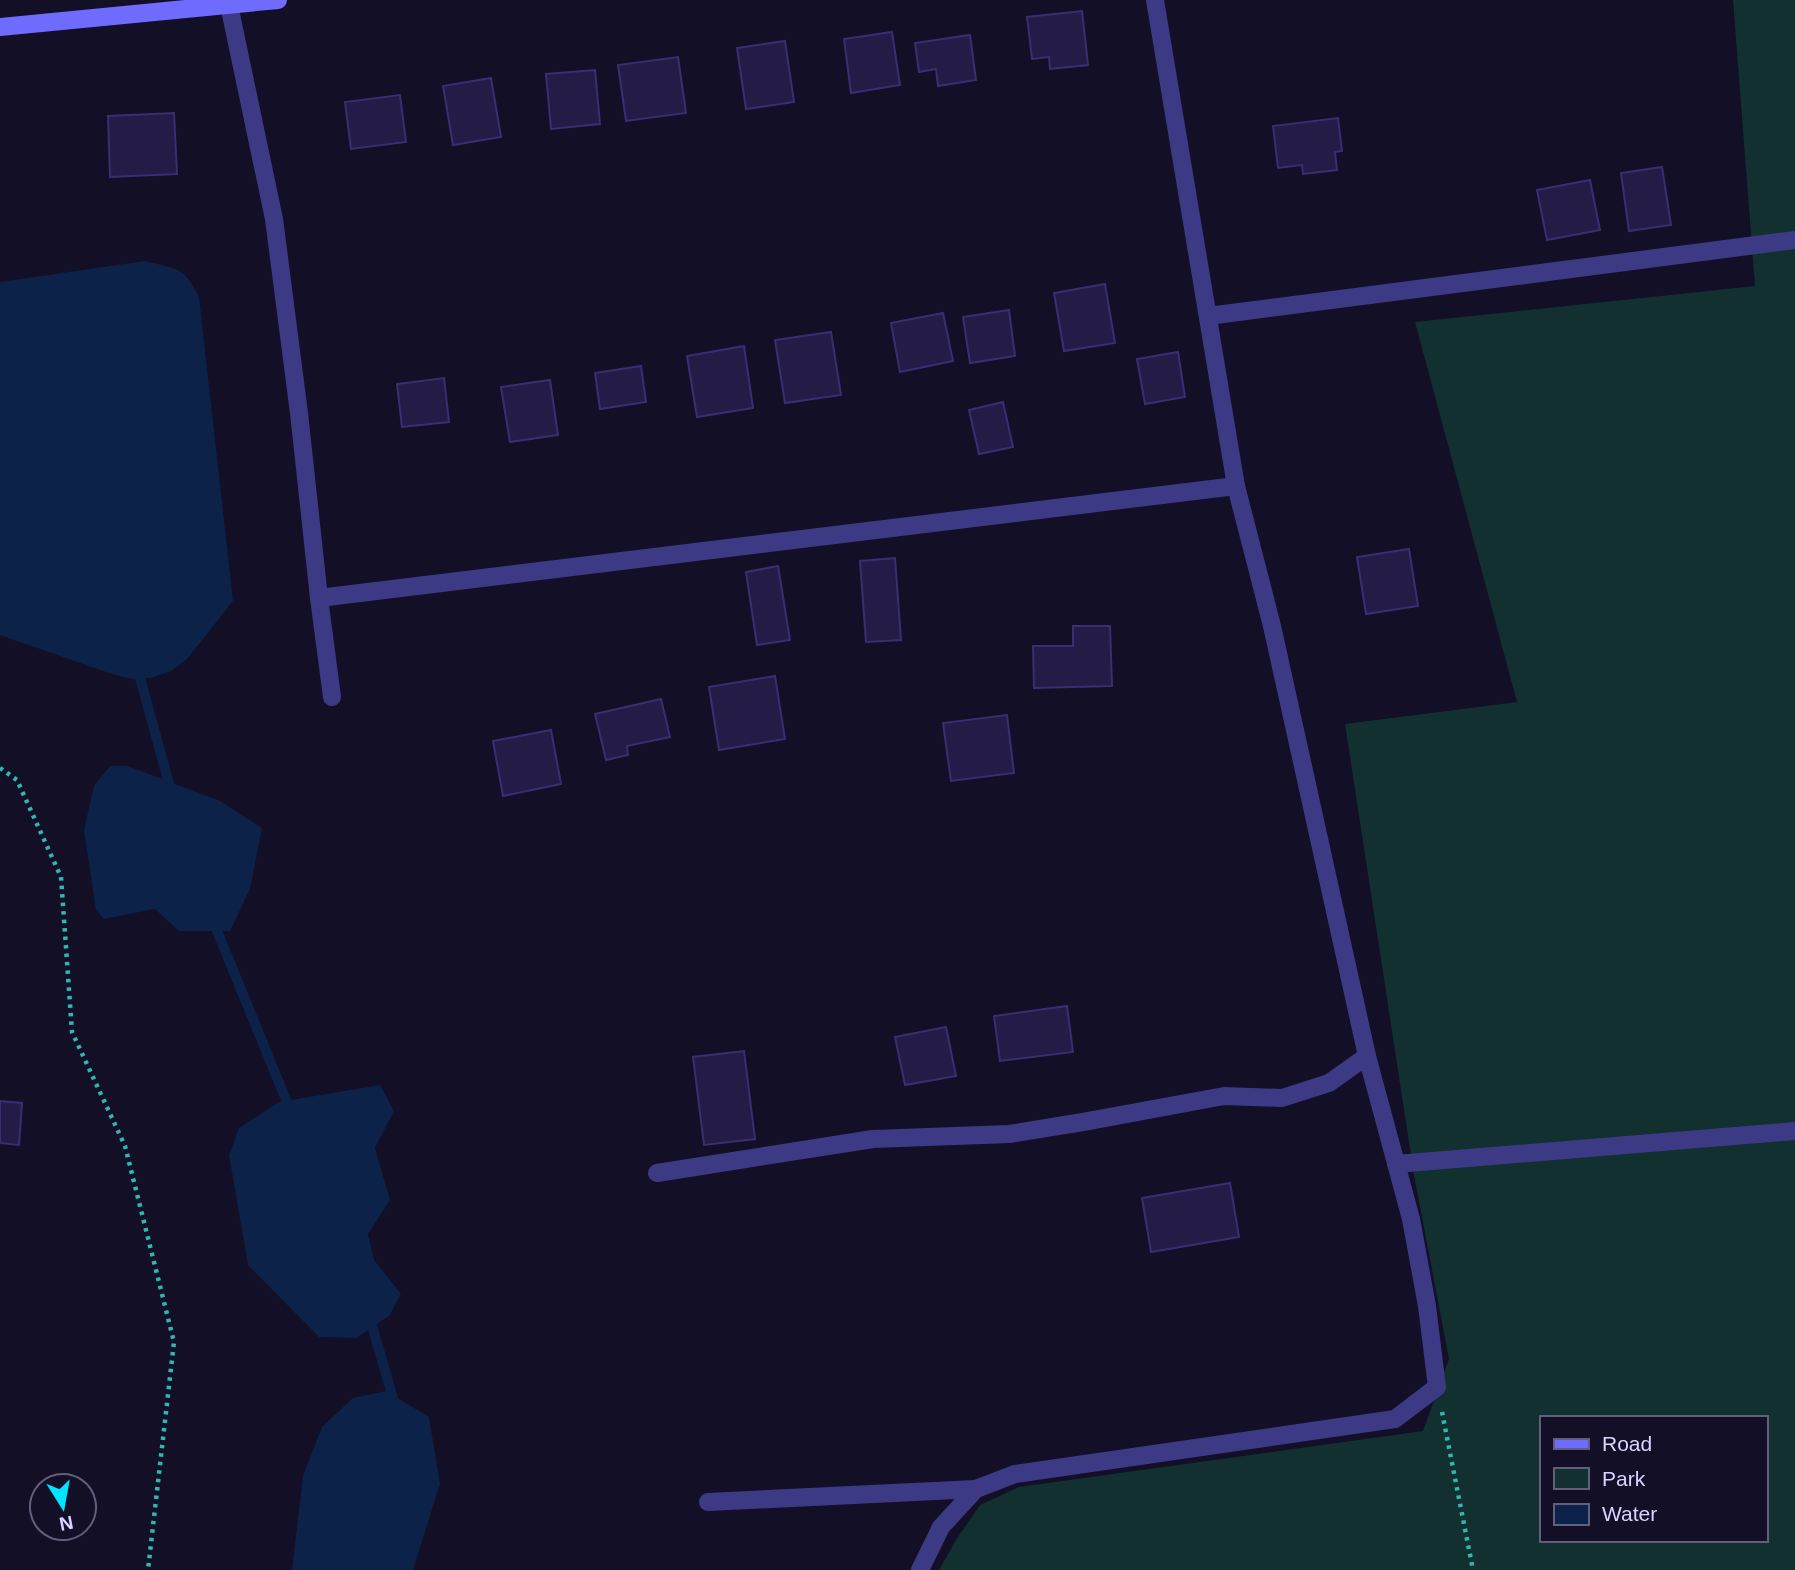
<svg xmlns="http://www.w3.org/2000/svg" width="1795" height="1570" font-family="Helvetica,sans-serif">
<rect width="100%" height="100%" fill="#130f26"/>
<path fill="#12302f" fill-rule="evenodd" d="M1733,0H1795V1570H939L956,1540L980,1505L1019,1487L1423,1431L1449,1359L1414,1175L1345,724L1517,702L1415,322L1755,286ZM1541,1418H1765V1540H1541Z"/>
<g fill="#0c2248">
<path d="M145,261C177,269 184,266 199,297L233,601L187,659L171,671L151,678L131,679L112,674L0,635V282Z"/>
<path d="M110,766H128L220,801L262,828L250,889L230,931H179L155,909L104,919L96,910L84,830L94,786Z"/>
<path d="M380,1085L394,1111L375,1148L390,1200L368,1234L374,1260L401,1294L389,1316L356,1338L319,1337L248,1265L229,1155L239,1128L279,1102Z"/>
<path d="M386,1391L429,1417L440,1484L413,1570H292L303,1476L322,1427L353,1398Z"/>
</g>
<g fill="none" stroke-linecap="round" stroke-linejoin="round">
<g stroke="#0c2248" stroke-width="10">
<path d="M137,667L171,791"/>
<path d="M213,921L291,1112"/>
<path d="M369,1315L395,1405"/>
</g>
</g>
<g fill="#241b47" stroke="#3b2d73" stroke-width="2">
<path d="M1082,11L1088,65L1050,69L1049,57L1032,59L1027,17Z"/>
<path d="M892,32L900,85L851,93L844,39Z"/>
<path d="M970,35L976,80L938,86L936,69L919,72L915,43Z"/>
<path d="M785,41L794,102L746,109L737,48Z"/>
<path d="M678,57L686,113L626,121L618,65Z"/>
<path d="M595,70L600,124L551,129L546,74Z"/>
<path d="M491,78L501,137L453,145L443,86Z"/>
<path d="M400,95L406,142L351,149L345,102Z"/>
<path d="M174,113L177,174L110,177L108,116Z"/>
<path d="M1338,118L1342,151L1335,152L1337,170L1303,174L1302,165L1278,168L1273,126Z"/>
<path d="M1662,167L1671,225L1629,231L1621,173Z"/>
<path d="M1590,180L1600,230L1547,240L1537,190Z"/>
<path d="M1105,284L1115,343L1064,351L1054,293Z"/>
<path d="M1009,310L1015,356L970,363L963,317Z"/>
<path d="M943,313L953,361L900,372L891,323Z"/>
<path d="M831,332L841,395L785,403L775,340Z"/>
<path d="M744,346L753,408L697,417L687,356Z"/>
<path d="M1178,352L1185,397L1145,404L1137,359Z"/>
<path d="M641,366L646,402L600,409L595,373Z"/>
<path d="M444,378L449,422L402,427L397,384Z"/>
<path d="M550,380L558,435L510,442L501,387Z"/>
<path d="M1003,402L1013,447L979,454L969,410Z"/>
<path d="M1409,549L1418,606L1366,614L1357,557Z"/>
<path d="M895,558L901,640L866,642L860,561Z"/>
<path d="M778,566L790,640L757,645L746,572Z"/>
<path d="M1073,626H1110L1112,686L1034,688L1033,646H1073Z"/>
<path d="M775,676L785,739L719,750L709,687Z"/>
<path d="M661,699L670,737L627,746L628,755L606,760L595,714Z"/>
<path d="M1007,715L1014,773L951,781L943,723Z"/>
<path d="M551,730L561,784L503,796L493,741Z"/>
<path d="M1067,1006L1073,1052L1000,1061L994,1016Z"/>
<path d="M946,1027L956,1076L905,1085L895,1037Z"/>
<path d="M744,1051L755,1139L704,1145L693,1057Z"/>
<path d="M0,1101L22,1103L19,1145L0,1143Z"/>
<path d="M1230,1183L1239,1237L1151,1252L1142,1198Z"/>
</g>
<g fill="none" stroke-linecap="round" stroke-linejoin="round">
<g stroke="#2fb8b0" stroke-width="4.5" stroke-dasharray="3.5 5" stroke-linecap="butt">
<path d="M0,768L17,780L61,877L72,1032L125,1146L174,1342L148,1570"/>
<path d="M1442,1412L1473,1570"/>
</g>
<g stroke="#3d3a85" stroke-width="18">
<path d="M229,5L274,219L299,413L319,598L332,697"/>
<path d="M1208,316L1795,240"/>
<path d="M319,598L1236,486"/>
<path d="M1396,1164L1795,1131"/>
<path d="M657,1173L873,1139L1009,1134L1083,1122L1224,1096L1282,1098L1329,1083L1367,1056"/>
<path d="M708,1502L976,1489"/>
<path d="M920,1570L941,1527L976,1489L1015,1474L1395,1419L1437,1387L1427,1306L1411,1219L1367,1056L1272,626L1236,486L1155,0"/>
</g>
<path stroke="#6f6bff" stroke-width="18" d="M0,27L278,0"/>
</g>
<rect x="1540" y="1416" width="228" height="126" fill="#130f26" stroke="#625e7d" stroke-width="2"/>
<rect x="1554" y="1439" width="35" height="10" fill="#6f6bff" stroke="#625e7d" stroke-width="2"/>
<text x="1602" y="1451" font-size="21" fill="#d9d4ff">Road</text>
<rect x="1554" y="1468" width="35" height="21" fill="#12302f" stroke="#625e7d" stroke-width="2"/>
<text x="1602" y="1486" font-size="21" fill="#d9d4ff">Park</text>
<rect x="1554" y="1504" width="35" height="21" fill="#0c2248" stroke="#625e7d" stroke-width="2"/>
<text x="1602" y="1521" font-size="21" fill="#d9d4ff">Water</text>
<g transform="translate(63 1507) rotate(169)"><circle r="33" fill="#130f26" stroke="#625e7d" stroke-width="2"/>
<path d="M0-5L12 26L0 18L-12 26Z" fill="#00e5ff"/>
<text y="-10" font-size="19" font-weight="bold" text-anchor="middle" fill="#d9d4ff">N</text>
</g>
</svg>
